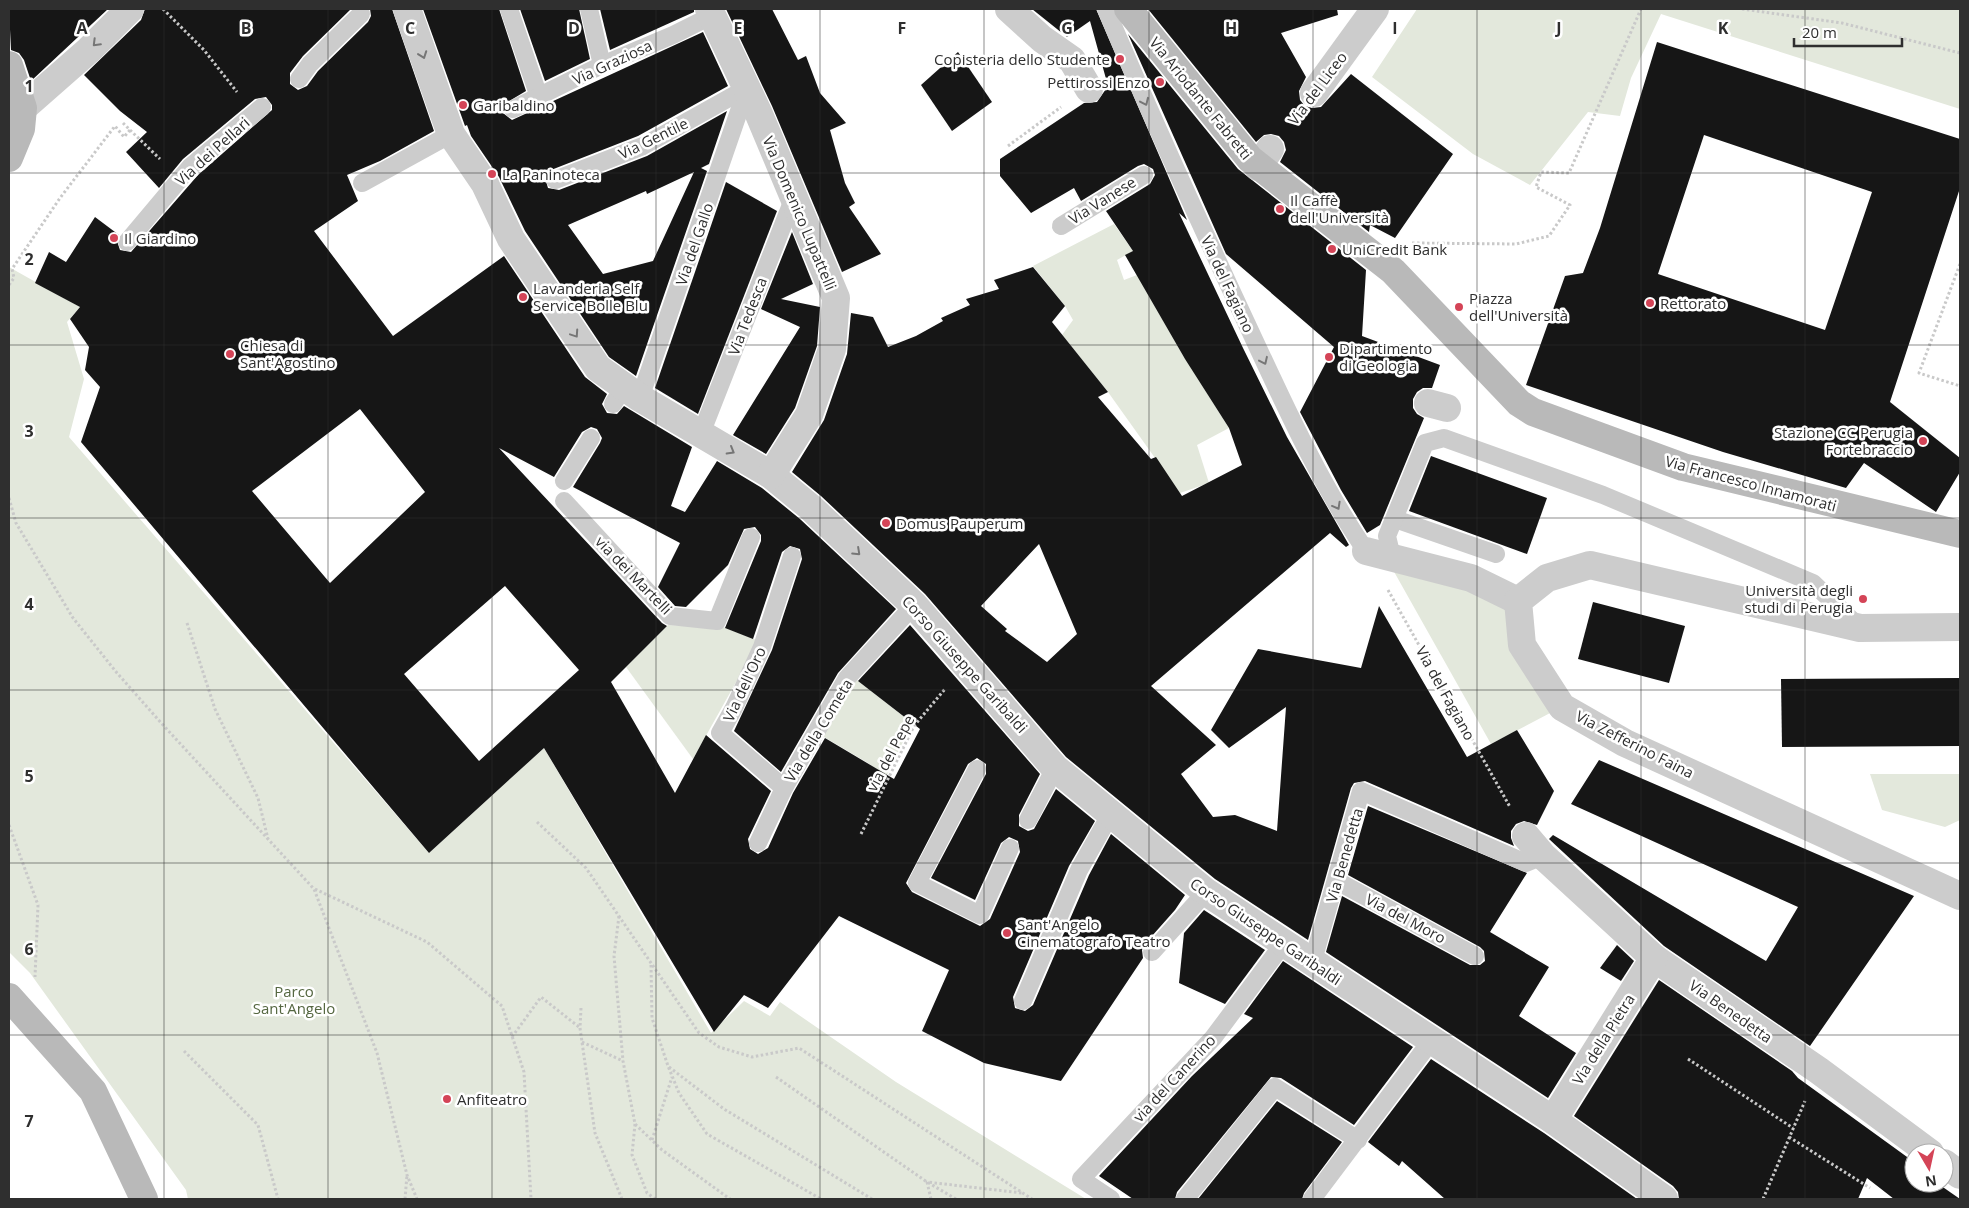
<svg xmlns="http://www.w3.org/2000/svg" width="1969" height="1208" font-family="'Open Sans',sans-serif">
<rect width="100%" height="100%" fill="#fff"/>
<g fill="#e3e8dc">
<path d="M1417,9H1960V109L1661,14L1631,78L1620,116L1588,112L1530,185L1473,154L1372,77Z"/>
<path d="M1114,224L1133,251L1117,260L1124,280L1137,275L1184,357L1229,428L1197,445L1209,483L1180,493L1108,392L1062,335L1073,320L1065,306L1033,266Z"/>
<path d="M9,267L80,307L67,322L84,379L69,437L429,853L544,748L711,1033L744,1001L770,1016L780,1002L896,1082L1086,1199H188L186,1190L30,973L9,952Z"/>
<path d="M1388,561L1504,603L1552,712L1491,744Z"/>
<path d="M668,625L723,627L759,641L693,759L626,667Z"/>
<path d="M852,676L912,723L886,777L868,763L819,734Z"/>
<path d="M1870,774H1960V820L1945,827L1882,810Z"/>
</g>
<g fill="#161616" fill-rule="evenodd">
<path d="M9,9H108L31,81L24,60L19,53L11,50Z"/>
<path d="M145,9H351L303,56L290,73V84L298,90L307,86L318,71L368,22L371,16L370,9H392L434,131L380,161L347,175L358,201L314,231L393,336L504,256L585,377L607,394L602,404L607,413L617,414L624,406L692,447L671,506L685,512L717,461L762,488L800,519L896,609L838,673L781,772L734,731L772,650L802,559L800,549L790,546L782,552L753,639L725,628L761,541V535L755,527L744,529L728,565L686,607L675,606L658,587L680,543L573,487L600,443L602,438L597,429L591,427L582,432L554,477L499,448L662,623L667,626L611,682L675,793L706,735L771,791L748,839L750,849L758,854L768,848L793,793L825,738L894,779L920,729L858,681L910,625L1040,774L1019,815V826L1028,831L1034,829L1056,789L1095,821L1069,866L1013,997L1015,1008L1025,1011L1033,1005L1089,875L1111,834L1185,895L1175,910L1144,945L1142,950L1143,958L1061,1081L984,1063L922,1031L949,970L839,916L768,1008L744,995L714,1032L544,748L429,853L81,442L100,387L85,370L89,347L70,319L80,307L35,283L49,252L66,262L95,217L119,235L117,241L120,250L131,252L198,175L272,110V105L266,97L255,99L183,159L159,188L126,152L147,132L120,111L84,75L141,20ZM360,409L425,492L330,583L252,491ZM505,586L579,670L479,761L404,674ZM977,758L986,764V774L931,878L975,900L1001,843L1009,837L1018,841L1020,852L990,919L980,926L912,892L906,883L968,764Z"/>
<path d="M423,9H499L526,91L504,104L503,113L512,120L703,32L728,86L638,136L551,170L545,178L548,188L559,190L647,156L727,111L709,164L701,168L707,171L636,376L609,357L525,231L499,177L471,136L467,125L465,126ZM694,172L653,261L603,274L568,225L646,191L647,194Z"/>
<path d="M520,9H579L590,59L545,81Z"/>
<path d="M600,9H694V12L610,50Z"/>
<path d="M726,9H772L798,60L806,56L820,93L846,123L830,130L845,183L855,203L849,207L881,254L842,272L772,106Z"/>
<path d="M1032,9H1096L1187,220L1179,213L1243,348L1287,437L1349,545L1346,547L1330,533L1151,686L1216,745L1181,774L1213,817L1235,815L1277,831L1286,707L1229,748L1211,730L1258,649L1361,668L1379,606L1467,757L1517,730L1554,791L1537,825L1524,821L1516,824L1511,831V838L1514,846L1365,781L1354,783L1351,788L1308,940L1215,879L1066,757L925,594L821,496L792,472L824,420L847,354L851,313L873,317L888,347L916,336L943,321L941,318L970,305L966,299L999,289L994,280L1033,267L1065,306L1052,322L1108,392L1098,397L1151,459L1156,457L1182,496L1242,465L1229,428L1185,359L1125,255L1133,251L1106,211L1150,184L1155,175L1153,169L1144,164L1138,166L1081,201L1074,188L1031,213L1000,176V159L1084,103L1097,102L1108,86L1090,21L1067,37ZM1039,544L1077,634L1047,662L1005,631L1007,629L981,606Z"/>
<path d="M1148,9H1337L1338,15L1281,33L1306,77L1299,91L1300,100L1305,106L1312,108L1321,107L1351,74L1453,154L1395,238L1370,225L1369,232L1280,162L1286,150L1284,142L1279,136L1271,134L1264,135L1256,142Z"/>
<path d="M1128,34L1238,169L1366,270L1362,336L1440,365L1432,388H1423L1417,392L1413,399V408L1417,414L1424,418L1380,525L1367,533L1341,490L1300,412L1334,347L1226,254Z"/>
<path d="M1657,42L1960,139V188L1890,402L1960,458V472L1936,512L1864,463L1846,488L1723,452L1526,385L1565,276L1583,273L1600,228ZM1704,135L1872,192L1825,330L1658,274Z"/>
<path d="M958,52L992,102L952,131L921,85Z"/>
<path d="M726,182L777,211L698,414L655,388Z"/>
<path d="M792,232L813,284L781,299L820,307L817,346L795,408L766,454L733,435L800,327L761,309Z"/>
<path d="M1431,456L1547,498L1527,554L1409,511Z"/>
<path d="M1593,602L1685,626L1669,683L1578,659Z"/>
<path d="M1960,678V746L1782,747L1781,679Z"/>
<path d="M1599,760L1914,896L1810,1046L1664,946L1549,839L1553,835L1766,961L1798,907L1571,804Z"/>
<path d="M1368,806L1527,873L1490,932L1549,967L1519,1016L1576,1053L1548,1098L1326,952L1342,896L1470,965H1480L1485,961L1484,951L1480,947L1348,875Z"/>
<path d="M1204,910L1265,950L1225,1004L1179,983L1184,933Z"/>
<path d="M1617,945L1634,961L1621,981L1600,968Z"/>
<path d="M1283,961L1413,1047L1354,1125L1281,1078L1271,1077L1177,1192L1175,1199H1133L1099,1176L1192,1076L1253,1018L1244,1014Z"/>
<path d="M1659,980L1792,1071L1798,1078L1914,1162V1183H1937L1960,1199H1894L1867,1178L1858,1199H1679L1678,1192L1673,1186L1574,1116Z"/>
<path d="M1431,1059L1544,1133L1637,1199H1445L1402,1161L1399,1166L1368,1142Z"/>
<path d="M1277,1101L1342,1142L1304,1193L1302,1199H1198Z"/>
</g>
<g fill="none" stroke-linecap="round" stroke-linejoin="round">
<g stroke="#c9c9c9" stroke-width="3" stroke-dasharray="2.5 2.5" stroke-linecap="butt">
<path d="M163,9L204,50L237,92"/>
<path d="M1742,9L1842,23L1960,53"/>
<path d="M130,130L160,159"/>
<path d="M1008,146L1061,107"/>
<path d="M1412,243L1516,244L1549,236L1570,205L1536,187L1541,172L1569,173L1641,9"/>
<path d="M1960,264L1919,373L1960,386"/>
<path d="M9,285L14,278L12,269L60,198L115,126L124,137L130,130L123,123"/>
<path d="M9,498L16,523L73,618L117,673L163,725L314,889L377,1053L407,1175L417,1199"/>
<path d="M1388,590L1510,807"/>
<path d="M187,623L215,709L258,798L268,839"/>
<path d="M537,822L586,868L699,1033L719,1047L752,1057L799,1048L1032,1199"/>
<path d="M9,825L38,905L35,977"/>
<path d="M861,834L914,726L945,689"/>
<path d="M315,889L427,942L502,1006L524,1072L531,1199"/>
<path d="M619,916L614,956L623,1061L635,1124L662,1150L730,1199"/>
<path d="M651,965L652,1018L668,1066L679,1093L707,1134L821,1199"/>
<path d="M581,1008L580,1028L595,1133L622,1199"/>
<path d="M512,1037L541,997L579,1027"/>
<path d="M582,1042L623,1061"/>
<path d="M184,1051L258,1125L278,1199"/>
<path d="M1688,1059L1793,1128"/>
<path d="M669,1067L724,1109L872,1199"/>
<path d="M776,1077L927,1182L956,1199"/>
<path d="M635,1124L632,1155L647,1193L655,1199"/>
<path d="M1789,1137L1870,1188"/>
<path d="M652,1140L672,1077"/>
<path d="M405,1199L407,1175"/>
<path d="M931,1199L927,1182L1022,1193"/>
<path d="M1763,1199L1805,1101"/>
</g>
<g stroke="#ccc" stroke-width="18">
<path d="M509,9L539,97"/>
<path d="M589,9L602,65"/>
<path d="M1106,9C1150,114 1197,217 1245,320C1282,399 1317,479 1366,551"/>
<path d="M299,79L310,64L361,14"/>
<path d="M513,109L602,65L673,35L711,16"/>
<path d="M555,180L643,146L747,88"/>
<path d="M362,183L451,134"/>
<path d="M1061,226L1144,175"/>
<path d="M127,242L190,167L262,107"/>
<path d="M640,398L747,88"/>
<path d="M613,404L624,387"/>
<path d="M701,434L794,197"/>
<path d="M564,481L591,438"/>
<path d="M564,501L670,616L717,621L751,537"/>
<path d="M1395,519L1496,554"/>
<path d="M1392,557L1387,536L1425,443L1444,438L1603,495L1813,583L1857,625"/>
<path d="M977,769L917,883L980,915L1010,848"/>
<path d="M784,788L720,733L734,708L762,647L792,556"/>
<path d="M1028,820L1055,768"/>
<path d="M758,843L784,788L847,678L914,605"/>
<path d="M1337,881L1475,956"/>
<path d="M1152,952L1206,892"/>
<path d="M1312,964L1361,791L1526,863L1543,856"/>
<path d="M1023,1001L1079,870L1110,815"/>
<path d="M1111,1199L1081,1179L1213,1038L1283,944"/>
<path d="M1185,1199L1275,1087L1358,1140"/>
<path d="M1312,1199L1431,1041"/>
</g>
<g stroke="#ccc" stroke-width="28">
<path d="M407,9L451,134L485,184L511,239L598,368L640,398L771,475L810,507L914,605L1055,768L1206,892L1553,1120L1664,1199"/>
<path d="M709,9L758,112L836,298L832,349L809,415L771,475"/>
<path d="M1009,9L1042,39L1072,60L1089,89"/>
<path d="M1314,93L1375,9"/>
<path d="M23,108L89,50L130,9"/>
<path d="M1258,167L1270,149"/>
<path d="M1428,403L1447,408"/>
<path d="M1366,551L1471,578L1518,601"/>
<path d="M1960,627L1860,628L1590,565L1547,578L1518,601L1522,645L1562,707L1625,743L1960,896"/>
<path d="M1526,836L1543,856L1654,958L1818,1070L1930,1153"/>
<path d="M1553,1120L1654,958"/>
<path d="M1944,1163L1960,1175"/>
</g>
<g stroke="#b9b9b9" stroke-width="28">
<path d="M1128,9L1250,159L1393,271L1519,403L1533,412L1683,467L1960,534"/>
<path d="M9,65L23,108L21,129L9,158"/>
<path d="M9,997L93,1091L144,1199"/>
</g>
</g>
<defs><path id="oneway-chevron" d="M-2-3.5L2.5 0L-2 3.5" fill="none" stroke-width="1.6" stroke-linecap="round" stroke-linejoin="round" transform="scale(1.25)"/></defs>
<g stroke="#767676">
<use href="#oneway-chevron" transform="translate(96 43) rotate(135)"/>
<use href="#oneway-chevron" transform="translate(423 55) rotate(70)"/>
<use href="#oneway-chevron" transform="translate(1145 102) rotate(65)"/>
<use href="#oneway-chevron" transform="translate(575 334) rotate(56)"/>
<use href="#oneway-chevron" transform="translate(1264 361) rotate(65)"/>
<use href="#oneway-chevron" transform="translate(731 451) rotate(30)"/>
<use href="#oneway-chevron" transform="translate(1337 506) rotate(61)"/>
<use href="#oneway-chevron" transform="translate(857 552) rotate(43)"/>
</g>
<path fill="none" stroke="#2f2f2f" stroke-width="1" stroke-opacity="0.55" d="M164,9V1199M328,9V1199M492,9V1199M656,9V1199M820,9V1199M984,9V1199M1149,9V1199M1313,9V1199M1477,9V1199M1641,9V1199M1805,9V1199M9,173H1960M9,345H1960M9,518H1960M9,690H1960M9,863H1960M9,1035H1960"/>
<g fill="#d44457" stroke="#fff" stroke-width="2">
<circle cx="1120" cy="59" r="5"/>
<circle cx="1160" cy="82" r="5"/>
<circle cx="463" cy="105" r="5"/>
<circle cx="492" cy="174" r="5"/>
<circle cx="1280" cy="209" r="5"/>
<circle cx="114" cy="238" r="5"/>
<circle cx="1332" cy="249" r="5"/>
<circle cx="523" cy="297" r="5"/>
<circle cx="1650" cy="303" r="5"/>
<circle cx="1459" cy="307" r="5"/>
<circle cx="230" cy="354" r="5"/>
<circle cx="1329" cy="357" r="5"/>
<circle cx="1923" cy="441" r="5"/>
<circle cx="886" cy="523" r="5"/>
<circle cx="1863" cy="599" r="5"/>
<circle cx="1007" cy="933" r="5"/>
<circle cx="447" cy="1099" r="5"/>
</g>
<g text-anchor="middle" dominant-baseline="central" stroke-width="5" stroke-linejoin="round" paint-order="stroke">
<g font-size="15" fill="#2f2f2f" stroke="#fff" text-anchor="start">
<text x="1110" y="59" text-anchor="end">Copisteria dello Studente</text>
<text x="1150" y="82" text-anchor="end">Pettirossi Enzo</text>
<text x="473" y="105">Garibaldino</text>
<text x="502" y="174">La Paninoteca</text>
<text x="1290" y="200">Il Caffè<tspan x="1290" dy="17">dell'Università</tspan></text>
<text x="124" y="238">Il Giardino</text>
<text x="1342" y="249">UniCredit Bank</text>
<text x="533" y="288">Lavanderia Self<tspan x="533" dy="17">Service Bolle Blu</tspan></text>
<text x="1469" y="298">Piazza<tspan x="1469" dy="17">dell'Università</tspan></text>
<text x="1660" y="303">Rettorato</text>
<text x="240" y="345">Chiesa di<tspan x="240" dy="17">Sant'Agostino</tspan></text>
<text x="1339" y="348">Dipartimento<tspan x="1339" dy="17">di Geologia</tspan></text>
<text x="1913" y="432" text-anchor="end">Stazione CC Perugia<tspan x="1913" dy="17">Fortebraccio</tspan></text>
<text x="896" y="523">Domus Pauperum</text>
<text x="1853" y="590" text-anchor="end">Università degli<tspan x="1853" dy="17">studi di Perugia</tspan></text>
<text x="1017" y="924">Sant'Angelo<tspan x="1017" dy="17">Cinematografo Teatro</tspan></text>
<text x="457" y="1099">Anfiteatro</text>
</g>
<g font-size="15" fill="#2f2f2f" stroke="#fff">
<text transform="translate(612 62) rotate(-25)">Via Graziosa</text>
<text transform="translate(1317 88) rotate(-53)">Via del Liceo</text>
<text transform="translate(1201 98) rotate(51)">Via Ariodante Fabretti</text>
<text transform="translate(653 138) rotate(-26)">Via Gentile</text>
<text transform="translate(212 151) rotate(-42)">Via dei Pellari</text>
<text transform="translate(1102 200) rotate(-32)">Via Vanese</text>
<text transform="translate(800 213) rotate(67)">Via Domenico Lupattelli</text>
<text transform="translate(694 244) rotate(-71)">Via del Gallo</text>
<text transform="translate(1228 284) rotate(65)">Via del Fagiano</text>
<text transform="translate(747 316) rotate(-69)">Via Tedesca</text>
<text transform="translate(1751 483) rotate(15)">Via Francesco Innamorati</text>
<text transform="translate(634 575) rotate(46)">via dei Martelli</text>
<text transform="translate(965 664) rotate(48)">Corso Giuseppe Garibaldi</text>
<text transform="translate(744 684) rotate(-65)">Via dell'Oro</text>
<text transform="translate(1446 693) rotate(61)">Via del Fagiano</text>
<text transform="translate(818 730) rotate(-59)">Via della Cometa</text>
<text transform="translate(1635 744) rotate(27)">Via Zefferino Faina</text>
<text transform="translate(890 753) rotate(-62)">via del Pepe</text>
<text transform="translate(1344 855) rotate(-74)">Via Benedetta</text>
<text transform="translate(1406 918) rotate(28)">Via del Moro</text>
<text transform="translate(1266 931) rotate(34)">Corso Giuseppe Garibaldi</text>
<text transform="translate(1731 1011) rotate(35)">Via Benedetta</text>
<text transform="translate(1603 1039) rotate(-58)">Via della Pietra</text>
<text transform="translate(1174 1078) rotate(-47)">via del Canerino</text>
</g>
<g font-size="15" fill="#556741" stroke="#fff">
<text x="294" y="991">Parco<tspan x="294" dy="17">Sant'Angelo</tspan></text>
</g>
</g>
<g font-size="16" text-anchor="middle" font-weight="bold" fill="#2f2f2f" stroke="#fff" stroke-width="5" stroke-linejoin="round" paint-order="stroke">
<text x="82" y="34">A</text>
<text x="246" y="34">B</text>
<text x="410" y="34">C</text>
<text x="574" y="34">D</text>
<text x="738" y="34">E</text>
<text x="902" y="34">F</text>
<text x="1067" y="34">G</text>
<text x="1231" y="34">H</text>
<text x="1395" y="34">I</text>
<text x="1559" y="34">J</text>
<text x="1723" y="34">K</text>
<text x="29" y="92">1</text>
<text x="29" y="265">2</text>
<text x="29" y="437">3</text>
<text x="29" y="610">4</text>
<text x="29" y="782">5</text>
<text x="29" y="955">6</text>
<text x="29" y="1127">7</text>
</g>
<rect width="1969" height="1208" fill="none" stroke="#2f2f2f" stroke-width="20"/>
<g transform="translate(1929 1168) rotate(171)"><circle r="24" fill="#ffffff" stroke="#acacac"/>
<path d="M0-4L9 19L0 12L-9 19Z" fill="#d44457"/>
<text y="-8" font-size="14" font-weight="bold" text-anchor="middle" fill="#2f2f2f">N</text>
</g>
<path d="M1794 38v8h108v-8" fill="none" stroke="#2f2f2f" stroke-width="2.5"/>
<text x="1802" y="38" font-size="15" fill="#2f2f2f" stroke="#ffffff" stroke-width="4" paint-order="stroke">20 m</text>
</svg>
